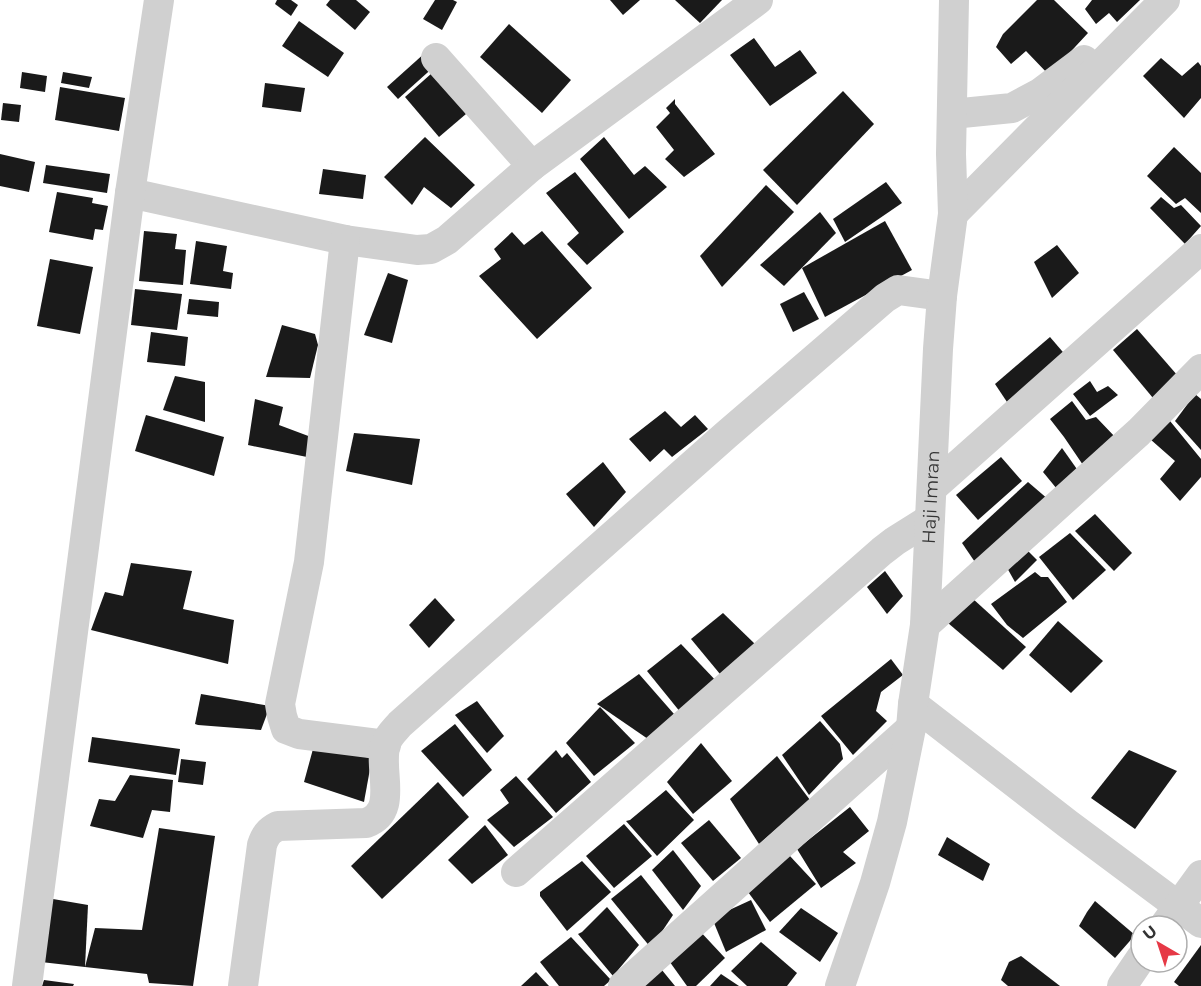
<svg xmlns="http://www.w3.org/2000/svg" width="1201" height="986" font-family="Montserrat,sans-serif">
<rect width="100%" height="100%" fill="#fff"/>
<g fill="#1a1a1a">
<path d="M277,0H291L298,5L291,16L275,4Z"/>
<path d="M330,0H356L370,12L355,30L326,5Z"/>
<path d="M435,0H453L457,2L442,30L423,19Z"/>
<path d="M610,0H640L623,15Z"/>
<path d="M675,0H722L700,23Z"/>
<path d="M1037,0H1054L1088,33L1049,75L1026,51L1011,64L996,47L1003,34Z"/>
<path d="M1092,0H1140L1117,22L1109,13L1096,24L1085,9Z"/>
<path d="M299,21L344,53L328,77L282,46Z"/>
<path d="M509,24L571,80L542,113L480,57Z"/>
<path d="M754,38L775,67L800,50L817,73L770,106L730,55Z"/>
<path d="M426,52L437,64L398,99L387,87Z"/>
<path d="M1161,58L1182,76L1198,62L1201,66V98L1184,118L1143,76Z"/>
<path d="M441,65L466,114L439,137L405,97Z"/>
<path d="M22,72L47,76L45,92L20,88Z"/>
<path d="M63,72L92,77L89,88L61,83Z"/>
<path d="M265,83L305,88L301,112L262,107Z"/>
<path d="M60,87L125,98L119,131L55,120Z"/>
<path d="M843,91L874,124L797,205L763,170Z"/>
<path d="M675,99V104L715,154L684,177L665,159L674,150L656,127L670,113L666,108Z"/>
<path d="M3,103L21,105L19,122L1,120Z"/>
<path d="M425,137L475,185L451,208L424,187L412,205L384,177Z"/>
<path d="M604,137L634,175L645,166L667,187L629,219L580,159Z"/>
<path d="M1174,147L1201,173V213L1185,198L1176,204L1147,176Z"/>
<path d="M0,154L35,162L29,192L0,186Z"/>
<path d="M46,165L110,174L107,193L43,183Z"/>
<path d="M323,169L366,175L363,199L319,194Z"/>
<path d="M575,172L624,232L587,265L567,244L579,233L546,193Z"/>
<path d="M886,182L902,203L845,242L833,219Z"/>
<path d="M766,185L794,212L722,287L700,256Z"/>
<path d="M57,192L93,198L92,203L108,206L103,230L95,229L93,240L49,232Z"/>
<path d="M1161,197L1174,208L1181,205L1201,226L1185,244L1150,208Z"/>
<path d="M820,212L836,233L784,286L760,265Z"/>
<path d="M885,221L912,270L825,317L802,268Z"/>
<path d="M144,231L177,234L175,249L186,250L183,285L139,281Z"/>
<path d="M542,231L592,288L537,339L479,276L501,259L494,249L512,232L524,245Z"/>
<path d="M196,241L227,246L223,271L233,273L231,289L190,284Z"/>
<path d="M1057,245L1079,273L1052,298L1034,262Z"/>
<path d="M50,259L93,267L80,334L37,326Z"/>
<path d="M388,273L408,280L392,343L364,335Z"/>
<path d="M135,289L182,294L177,330L131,325Z"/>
<path d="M804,292L819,319L793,332L780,304Z"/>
<path d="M189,299L219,302L218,317L187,314Z"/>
<path d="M282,325L315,334L318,345L310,378L266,377Z"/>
<path d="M1137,329L1178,376L1153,398L1113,350Z"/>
<path d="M151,332L188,337L185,366L147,362Z"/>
<path d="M1050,337L1068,358L1013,411L995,384Z"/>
<path d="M175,376L205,382V422L163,410Z"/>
<path d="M1090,381L1097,392L1108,386L1118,395L1090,416L1073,394Z"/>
<path d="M1195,394L1201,399V450L1175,421Z"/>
<path d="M255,399L283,407L279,425L311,437L307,457L248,445Z"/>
<path d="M1072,401L1086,420L1096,417L1116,438L1083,465L1064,437L1050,419Z"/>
<path d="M665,411L681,427L695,415L708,429L672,457L664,449L650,462L629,439Z"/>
<path d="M146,415L224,437L214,476L135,451Z"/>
<path d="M1170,421L1201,459V477L1180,501L1160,479L1175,461L1150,439Z"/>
<path d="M354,433L420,439L412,485L346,471Z"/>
<path d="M1062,448L1079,472L1057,489L1043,472Z"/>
<path d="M1001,457L1022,481L978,520L956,495Z"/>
<path d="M603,462L626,492L594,527L566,494Z"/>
<path d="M1028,482L1049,500L979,568L962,543Z"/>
<path d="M1095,514L1132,553L1114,571L1075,531Z"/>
<path d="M1070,533L1106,570L1073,600L1039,557Z"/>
<path d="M1026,549L1037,560L1015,582L1006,566Z"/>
<path d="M131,563L192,571L183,609L234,620L228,664L91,630L105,592L123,596Z"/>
<path d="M885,571L903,596L887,614L867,587Z"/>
<path d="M1035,572L1041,577H1048L1067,602L1023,638L1007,625L991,604Z"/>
<path d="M435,598L455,620L429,648L409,625Z"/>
<path d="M972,598L1026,647L1003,670L948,623Z"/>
<path d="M723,613L755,644L720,674L691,639Z"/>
<path d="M1058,621L1103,661L1071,693L1029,655Z"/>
<path d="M681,644L720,685L681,713L647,671Z"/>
<path d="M891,659L903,675L881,692L876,711L887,721L853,755L821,716Z"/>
<path d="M639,674L674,714L648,739L597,704Z"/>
<path d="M201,694L270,706L261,730L198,725L195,724Z"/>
<path d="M477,701L504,736L487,753L455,715Z"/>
<path d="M600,707L635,743L594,776L566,743Z"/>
<path d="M820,721L840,744L843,759L809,795L782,755Z"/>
<path d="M455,724L492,770L463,797L421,751Z"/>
<path d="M92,737L180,749L176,775L88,762Z"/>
<path d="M701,743L732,781L693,814L667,782Z"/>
<path d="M313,749L372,758L364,802L304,782Z"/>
<path d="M556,750L562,758L567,753L591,782L556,813L527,779Z"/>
<path d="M1129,750L1177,771L1135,829L1091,798Z"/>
<path d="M777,756L810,800L759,844L730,799Z"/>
<path d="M181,759L206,762L203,785L178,782Z"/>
<path d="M130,775L173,780L170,812L152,810L143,838L90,826L99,799L115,801Z"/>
<path d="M516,776L553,817L514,847L487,820L509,803L500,790Z"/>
<path d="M438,782L469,817L382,899L351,866Z"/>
<path d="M666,790L694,820L657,856L626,821L630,820Z"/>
<path d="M850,807L869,831L843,852L856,863L821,888L797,849Z"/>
<path d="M709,820L741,858L713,881L681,843Z"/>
<path d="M624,824L652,856L614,888L586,856Z"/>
<path d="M485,825L508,855L472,884L448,860Z"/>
<path d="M159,828L215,836L193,986L149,983L147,974L85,967L95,928L142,930Z"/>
<path d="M947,837L990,864L983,881L938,855Z"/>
<path d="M673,850L701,886L683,910L652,870Z"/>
<path d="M789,855L816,884L770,922L748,892Z"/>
<path d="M582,861L611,892L567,931L540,896V892Z"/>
<path d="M641,875L673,915L651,948L611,899Z"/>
<path d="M53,899L88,905L85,967L41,962Z"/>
<path d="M751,900L766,930L726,952L712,918Z"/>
<path d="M1095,901L1135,935L1115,958L1079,926L1087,912Z"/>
<path d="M607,907L639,945L613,976L578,934L582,932Z"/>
<path d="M801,908L838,933L820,962L779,932Z"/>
<path d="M698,929L725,958L696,986H687L667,958Z"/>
<path d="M571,937L611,980L604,986H559L540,962Z"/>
<path d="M761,942L797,973L787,986H747L731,971Z"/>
<path d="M1201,945V986H1179L1174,982Z"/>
<path d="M1021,956L1060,986H1008L1001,980L1009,962Z"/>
<path d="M657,964L675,986H632Z"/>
<path d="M536,972L549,986H521Z"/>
<path d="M721,974L739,986H710Z"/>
<path d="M44,980L74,984L73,986H42Z"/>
</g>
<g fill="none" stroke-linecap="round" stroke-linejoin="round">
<g stroke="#d0d0d0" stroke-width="30">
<path d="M436,58L532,166"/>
<path d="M952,114L1012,108L1040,93L1084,60"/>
<path d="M130,193L345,240L417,250L431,249L447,240L532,166L758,0"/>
<path d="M953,214L1165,0"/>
<path d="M345,240L309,562L280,704L282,716L286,729L299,734L386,745"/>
<path d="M932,488L1201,249"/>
<path d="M925,625L1139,432L1201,369"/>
<path d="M913,704L1068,824L1201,923"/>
<path d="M516,872L882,551L895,541L930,519"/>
<path d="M1164,926L1201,875"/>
<path d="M27,986L130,193L159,0"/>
<path d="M243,986L262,845C265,836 268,831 278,826L366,823C400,811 377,769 386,743C389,735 395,730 400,724L726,435L885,298L898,290L942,296"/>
<path d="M623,986L911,728"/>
<path id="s1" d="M840,986L875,883L892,822L911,728L913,704L925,625L938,349L942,296L953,214L951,154L954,0"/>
<path d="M1122,986L1141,958"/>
</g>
</g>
<g text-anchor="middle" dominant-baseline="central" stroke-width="6" stroke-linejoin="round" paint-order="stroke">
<g font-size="18" fill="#333" stroke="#fff">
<text stroke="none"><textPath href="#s1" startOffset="500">Haji Imran</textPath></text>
</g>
</g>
<g transform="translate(1159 944) rotate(321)"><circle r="28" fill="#ffffff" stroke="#adadad" stroke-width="1.5"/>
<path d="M0-4.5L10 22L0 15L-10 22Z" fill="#e63946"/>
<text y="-9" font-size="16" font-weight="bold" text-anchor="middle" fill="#333333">U</text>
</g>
</svg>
